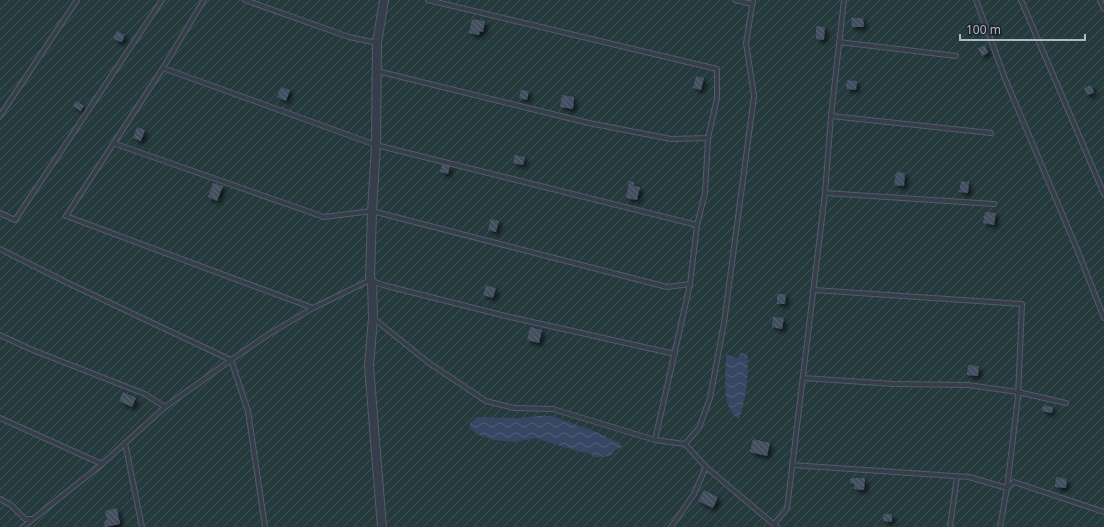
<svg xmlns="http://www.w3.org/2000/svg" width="1104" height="527" font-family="'Noto Sans',sans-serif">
<defs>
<pattern id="garden-furrows" width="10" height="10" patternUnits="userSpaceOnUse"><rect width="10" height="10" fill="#253a3d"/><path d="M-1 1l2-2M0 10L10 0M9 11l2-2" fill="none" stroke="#425458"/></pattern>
<pattern id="water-waves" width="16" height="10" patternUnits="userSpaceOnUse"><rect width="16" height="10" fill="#354762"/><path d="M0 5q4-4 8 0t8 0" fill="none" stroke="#505f77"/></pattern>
<pattern id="building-back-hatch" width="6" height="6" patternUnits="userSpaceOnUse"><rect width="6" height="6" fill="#434f60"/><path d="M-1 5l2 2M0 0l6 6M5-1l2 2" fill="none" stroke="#5c6675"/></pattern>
<filter id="shadow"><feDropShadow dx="3.5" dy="3.5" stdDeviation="2" flood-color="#0009"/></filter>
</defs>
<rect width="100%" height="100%" fill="#222c3a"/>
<rect fill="url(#garden-furrows)" x="0" y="0" width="1104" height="527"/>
<g fill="url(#water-waves)">
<path d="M740,353L747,354C750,369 745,405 739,419C720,407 726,375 726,355L738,358Z"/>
<path d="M535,416H551L589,429L620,443L622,447L615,450L610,456L595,457L588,453L577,451L535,438L515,442L494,440L476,434L470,428V423L477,417L520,418Z"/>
</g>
<g fill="url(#building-back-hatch)" filter="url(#shadow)">
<path d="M851,18H863L864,27H852Z"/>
<path d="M472,19L485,21L483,32L480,31L479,35L469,33Z"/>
<path d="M816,26L825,27L824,40L816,39Z"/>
<path d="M117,31L125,35L122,42L113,39Z"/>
<path d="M985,45L988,53L982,56L978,48Z"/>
<path d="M696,76L704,78L701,90L693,88Z"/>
<path d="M847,80L857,81L856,90L846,89Z"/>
<path d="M1091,85L1094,93L1087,95L1084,88Z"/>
<path d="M281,87L290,90L286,101L277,97Z"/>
<path d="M521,90L529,91L527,100L519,98Z"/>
<path d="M562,95L574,97L573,109L560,107Z"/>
<path d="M76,101L84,106L81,111L73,106Z"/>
<path d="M137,127L145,130L141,141L133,138Z"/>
<path d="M515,155L525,157L523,165L513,163Z"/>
<path d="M442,164L450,165L448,174L440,172Z"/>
<path d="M896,172L905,173L904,186L894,185Z"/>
<path d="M629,181L634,182V186L640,187L637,200L626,198Z"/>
<path d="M961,181L969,182L968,193L959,192Z"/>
<path d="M213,183L223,186L217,201L208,197Z"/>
<path d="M985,212L996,213L994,225L983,223Z"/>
<path d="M491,219L499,221L496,232L488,230Z"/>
<path d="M486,285L496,288L493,298L483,295Z"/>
<path d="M777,294H786L785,304H777Z"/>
<path d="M773,317L784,318L782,329L772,327Z"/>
<path d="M530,327L542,330L539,343L527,340Z"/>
<path d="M968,365L979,366L978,376L967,375Z"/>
<path d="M123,392L136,398L132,407L119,401Z"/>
<path d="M1043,405L1053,407L1052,413L1042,411Z"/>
<path d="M753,439L770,443L767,456L750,452Z"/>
<path d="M1056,477L1067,479L1066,488L1055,487Z"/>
<path d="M851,478H865L864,490L854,489V484L850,483Z"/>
<path d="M704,490L718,497L713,508L698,501Z"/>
<path d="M117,508L120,524L105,527L104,521L107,520L105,511Z"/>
<path d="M883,514H892V522L883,521Z"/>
</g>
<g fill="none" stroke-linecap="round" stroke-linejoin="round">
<g stroke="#545c69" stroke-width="6">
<g id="lane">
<path d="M204,0L163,68L66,216L313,308"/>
<path d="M245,0L349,37L377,43"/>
<path d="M428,0L717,69V98L708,138L705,193L697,225L690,284L655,440"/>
<path d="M735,0L752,4"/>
<path d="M976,0L1006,81L1077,249L1104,318"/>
<path d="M1021,0L1104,194"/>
<path d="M1100,0L1104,9"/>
<path d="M839,42L956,56"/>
<path d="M163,68L376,145L697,225"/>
<path d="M377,71L589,123L671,139L708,138"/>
<path d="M0,116L77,0"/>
<path d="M831,116L991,133"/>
<path d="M113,143L324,217L372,211L667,287L690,284"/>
<path d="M825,193L994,204"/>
<path d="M0,213L15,220L162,0"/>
<path d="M0,249L70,284L231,360L248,411L265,527"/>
<path d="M372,281L383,285L510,317L675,354"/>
<path d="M814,290L1022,304L1018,397L1007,488L1000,527"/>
<path d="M373,318L429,363L486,401L514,408L553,409L655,440L685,444L706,467L777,527"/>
<path d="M0,335L30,349L145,394L165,407"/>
<path d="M803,378L894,384L968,385L1018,392L1066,403"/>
<path d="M0,418L102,464"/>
<path d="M125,443L142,527"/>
<path d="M685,444L699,428L710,398L724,323L754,96L746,43L753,0"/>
<path d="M792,465L969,477L1007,488L1014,482L1104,512"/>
<path d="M0,499L11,505L25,519H32"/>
<path d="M774,524L787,509L825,193L831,116L844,0"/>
<path d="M23,527L102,464L165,407L231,360L269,334L313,308L370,280"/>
<path d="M671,527L694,494L706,467"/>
<path d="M950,527L957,476"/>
</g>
</g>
<g stroke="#545c69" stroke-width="10">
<path id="street" d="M382,527L369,366L373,318L372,281L370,280L372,211L376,145L377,43L384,0"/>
</g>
<use href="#lane" stroke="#363e4b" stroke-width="4"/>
<use href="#street" stroke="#363e4b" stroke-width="8"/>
</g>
<path d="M960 34v6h125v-6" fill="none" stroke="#b1b9c7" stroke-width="2"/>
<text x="966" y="34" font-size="12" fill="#b1b9c7" stroke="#1b232f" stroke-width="3" paint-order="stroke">100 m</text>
</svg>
